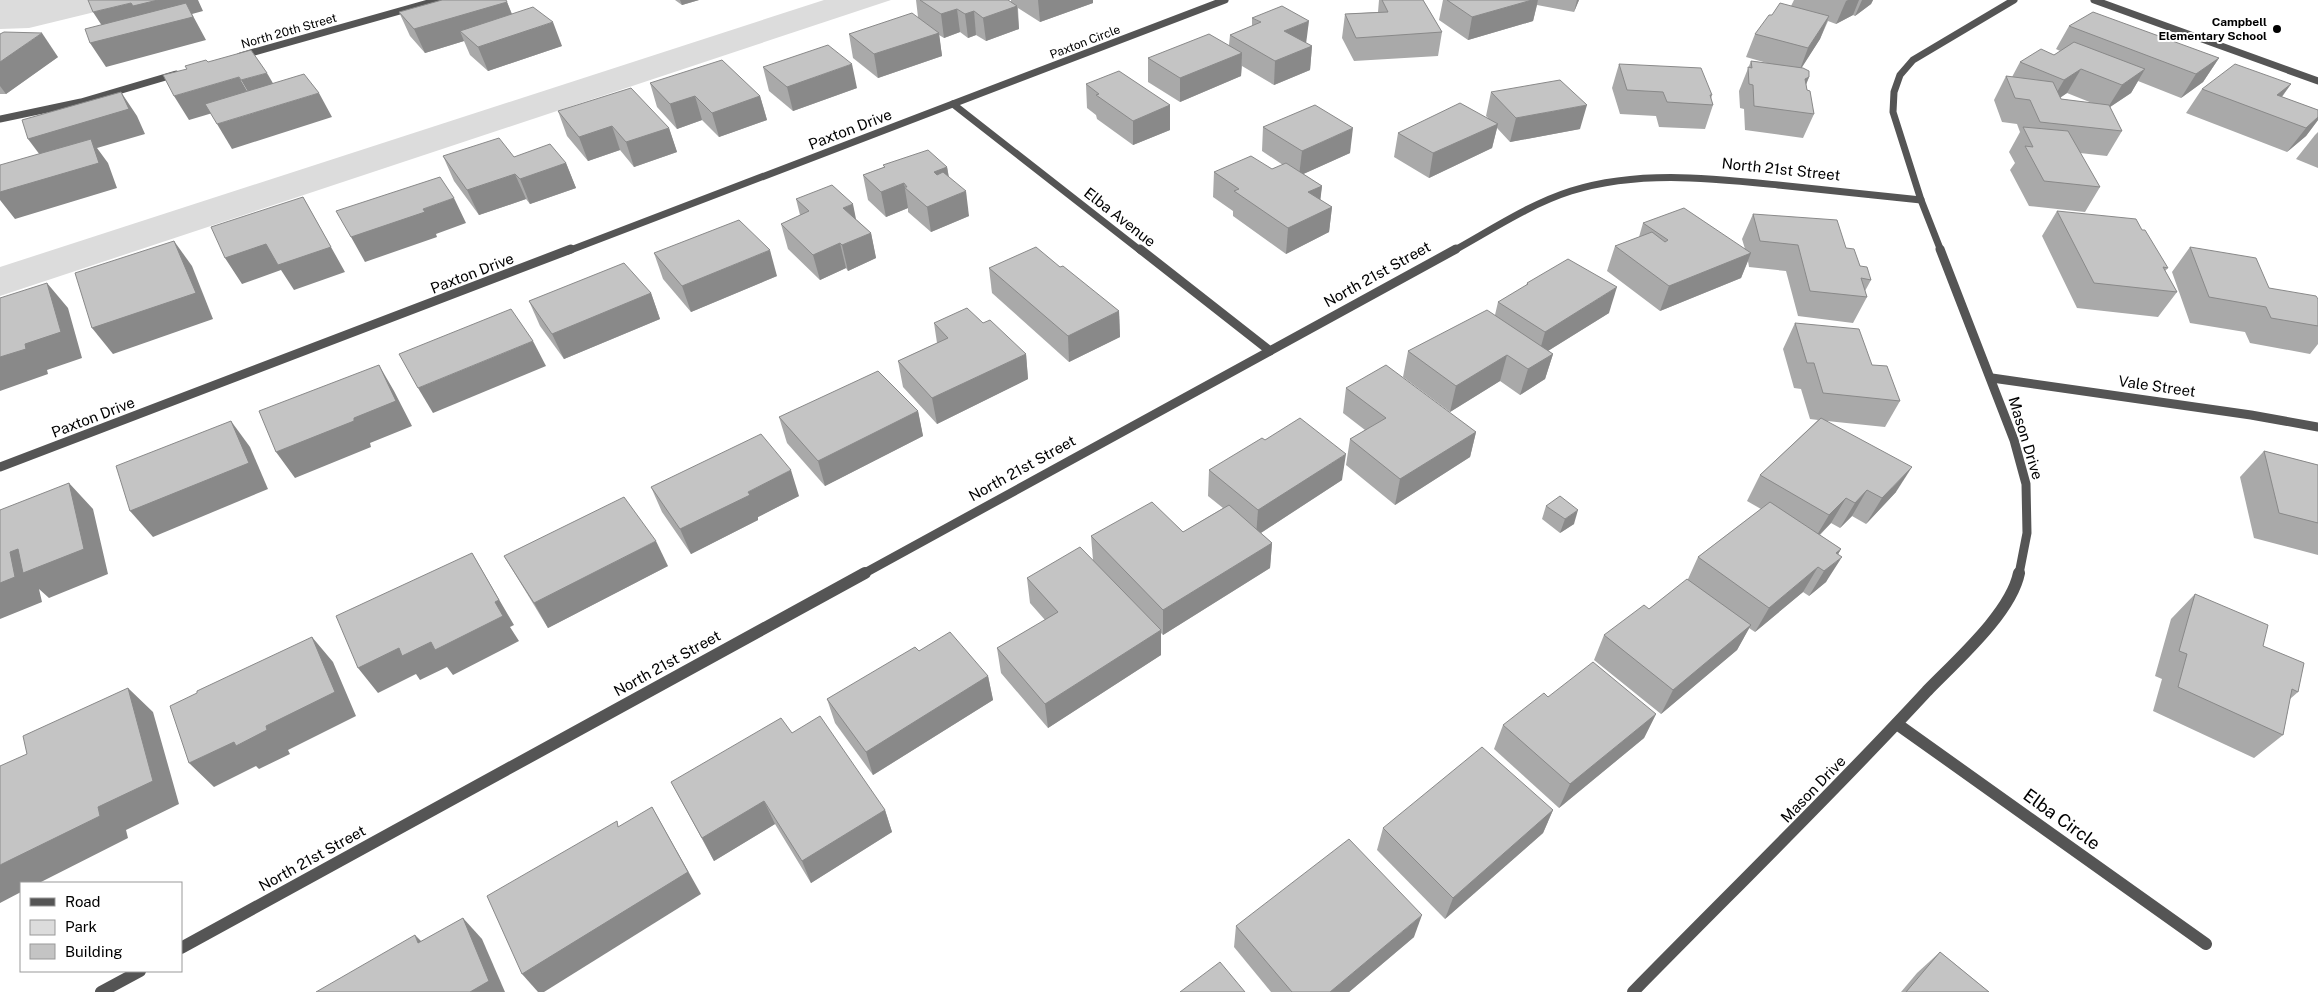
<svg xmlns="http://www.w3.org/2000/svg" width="2318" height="992" font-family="'Public Sans',sans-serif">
<rect width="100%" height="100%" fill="#fff"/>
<g fill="#dcdcdc">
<path d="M0,0H144L29,28L0,29Z"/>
<path d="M824,0H891L0,296V267Z"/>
</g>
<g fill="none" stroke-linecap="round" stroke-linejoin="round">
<g stroke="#555" stroke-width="7">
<path d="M240,56L439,0"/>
<path d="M0,119L81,102L176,74"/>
</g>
<g stroke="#555" stroke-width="7">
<path d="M2094,0L2318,81"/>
<path d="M953,104L1141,251"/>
<path d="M568,251L1225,0"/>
<path d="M1453,251C1491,230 1530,204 1571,191C1639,170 1709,178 1778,185C1826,190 1873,195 1921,200"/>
<path d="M1941,251L1921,200L1893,112L1894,92L1900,75L1913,60L2014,0"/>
</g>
<g stroke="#555" stroke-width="9">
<path d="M1140,249L1270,351"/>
<path d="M1940,249L2014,440L2026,484L2027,533L2019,574"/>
<path d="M1992,378L2251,415L2318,427"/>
<path d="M0,467L571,249"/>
<path d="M863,574L1456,249"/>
</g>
<g stroke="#555" stroke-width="12">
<path d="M1897,724L2206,944"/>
<path d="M181,948L865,573"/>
<path d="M101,992L140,971"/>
<path d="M1633,992C1731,892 1832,794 1927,691C1956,661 2011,613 2019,573"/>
</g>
</g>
<g fill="#a9a9a9" fill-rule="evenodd">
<path d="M675,0H699L682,5Z"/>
<path d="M916,0H1008L1011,2V0H1093V3L1040,22L1018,8L1019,29L986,41L976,35L968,38L960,32L944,38L939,35L942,56L878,78L853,58L849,34L918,17Z"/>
<path d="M1379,0H1423L1442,32L1438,56L1354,61L1342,38L1345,14L1378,12Z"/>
<path d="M1443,0H1579L1574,12L1537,5L1533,21L1468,40L1439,20Z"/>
<path d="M1794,0H1873L1871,4L1855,16L1853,15L1836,24L1828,21L1820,39L1801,68L1809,77L1806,85L1807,90L1814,114L1803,138L1745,130L1744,109L1740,108L1739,91L1751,61L1767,63L1746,57L1755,34L1772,15L1791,6Z"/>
<path d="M507,2L512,14L562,46L488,71L470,55L464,41L425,53L410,36L399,12Z"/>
<path d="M1252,18L1312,46L1310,70L1274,85L1242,66L1241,76L1180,102L1148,82V58L1229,45L1230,35L1252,26Z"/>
<path d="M2069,26L2219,58L2203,82L2181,98L2138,81L2131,93L2110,107L2122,131L2107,156L2080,153L2100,187L2085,212L2029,206L2010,170L2015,163L2009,152L2020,132L2017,124L2002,122L1994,100L2006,76L2012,77L2020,62L2054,55L2060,51L2056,49ZM2067,93L2092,103L2061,99L2060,98Z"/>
<path d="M0,34L58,57L6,94H0Z"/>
<path d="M1619,64L1712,95L1711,99L1713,105L1705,129L1659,127L1656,116L1620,114L1612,88Z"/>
<path d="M763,67L857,88L793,111L769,91Z"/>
<path d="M650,83L760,96L767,120L719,137L702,120L677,129L657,107Z"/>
<path d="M1086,84L1170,105V130L1133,145L1097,119L1096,115L1087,108Z"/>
<path d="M2291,84L2282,97L2318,110V120L2306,136L2287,152L2186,113L2202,89Z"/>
<path d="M1491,92L1580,129L1510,142L1497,128L1492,148L1429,178L1394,157L1398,133L1488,118L1486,116Z"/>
<path d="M558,111L669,128L677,152L634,167L620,150L588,161L567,136Z"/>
<path d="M1263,127L1350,153L1303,174L1322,186L1320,200L1332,207L1329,232L1286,254L1233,216V211L1213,197L1214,172L1272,169L1283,165L1262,151Z"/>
<path d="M2318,132V168L2296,159L2315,135Z"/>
<path d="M443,156L514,157L566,163L576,188L530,204L526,199L479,215L454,181Z"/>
<path d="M883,165L947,167L949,177L969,216L931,232L908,212V208L886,217L868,200L863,175L884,167Z"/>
<path d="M796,199L857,220L871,233L876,258L848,271L846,268L820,280L788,249L781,224L800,215Z"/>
<path d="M2057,211L2142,230L2168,268L2165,271L2177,292L2158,317L2077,308L2042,236Z"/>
<path d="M1753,214L1846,248L1871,280L1865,291L1867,297L1853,323L1798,316L1786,271L1749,267L1748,261L1741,278L1660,311L1607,271L1615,246L1639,237L1643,223L1745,249L1742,239Z"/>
<path d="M2190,247L2269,288L2318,299V344L2310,354L2250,343L2245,332L2190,323L2172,272Z"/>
<path d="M654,253L777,276L691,312L663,279Z"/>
<path d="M1060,267L1119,311L1120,337L1069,362L992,293L989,268Z"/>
<path d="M1527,283L1609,313L1548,351L1553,354L1545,379L1520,395L1500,381L1450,412L1403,377L1408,351L1495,315L1498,302L1526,286Z"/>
<path d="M651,293L660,319L564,359L540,326L529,301Z"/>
<path d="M934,323H983L1026,354L1028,379L937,424L903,387L898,361L937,343Z"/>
<path d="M1795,323L1872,365L1900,401L1885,427L1827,421L1896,492L1866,524L1852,516L1840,528L1831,523L1820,535L1841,549L1838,554L1826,582L1809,596L1803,592L1755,632L1749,628L1737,650L1661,714L1594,660L1604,635L1649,609L1688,579L1698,557L1761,509L1747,501L1760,475L1818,420L1810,419L1801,389L1794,388L1783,349Z"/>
<path d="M1346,388L1476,432L1470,457L1395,505L1346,465L1350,439L1365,430L1343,413Z"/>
<path d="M918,411L923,436L825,486L787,443L779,417Z"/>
<path d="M1265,440L1342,480L1261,533L1272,543L1270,568L1163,635L1161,633V655L1048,728L1001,673L997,648L1045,620L1030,603L1027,578L1093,560L1091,536L1183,532L1223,508L1208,496L1209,470Z"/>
<path d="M2264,451L2318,465V555L2254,538L2240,477Z"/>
<path d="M651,487L799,496L758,517V520L691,554L662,512Z"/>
<path d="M1546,506L1574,524L1560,533L1542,519Z"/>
<path d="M504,556L668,566L548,628Z"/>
<path d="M2195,594L2263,646L2298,692L2290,699L2283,735L2254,758L2153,711L2162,679L2155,676L2171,619Z"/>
<path d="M919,651L988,676L993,700L873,775L835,723L827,699Z"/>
<path d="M1548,697L1656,714L1644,738L1559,808L1494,749L1503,725Z"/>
<path d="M792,733L885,810L892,832L811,883L775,824L714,861L671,782Z"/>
<path d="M1553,810L1543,833L1445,919L1377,850L1383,828Z"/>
<path d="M1236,926L1414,937L1349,992H1271L1234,947Z"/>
<path d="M1940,952L1989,992H1901L1917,973Z"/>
</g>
<g fill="#898989">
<path d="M158,0H198L203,11L192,14L206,40L106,67L90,43L108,35L93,12L131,3Z"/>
<path d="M680,0H699L682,5Z"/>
<path d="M1038,0H1093V3L1040,22Z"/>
<path d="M1532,0H1538L1533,21L1468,40L1472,17Z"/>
<path d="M1577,0H1579L1574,12Z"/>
<path d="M1848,0H1859L1853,15L1836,24L1846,1Z"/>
<path d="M1862,0H1873L1871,4L1855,16Z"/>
<path d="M507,2L516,25L460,31L464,41L425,53L414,29Z"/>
<path d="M1017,6L1019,29L986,41L983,18Z"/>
<path d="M957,9L960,32L944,38L941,14Z"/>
<path d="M974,11L976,35L968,38L965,14Z"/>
<path d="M1829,16L1820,39L1799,72L1808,48Z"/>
<path d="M1309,21L1306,44L1284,31Z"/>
<path d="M553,22L562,46L488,71L478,47Z"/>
<path d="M42,33L58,57L6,94L0,86V62Z"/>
<path d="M939,33L942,56L878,78L874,54Z"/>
<path d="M1312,46L1310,70L1274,85L1275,61Z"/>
<path d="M1242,53L1241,76L1180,102V78Z"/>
<path d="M2219,58L2203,82L2181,98L2196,74Z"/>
<path d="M852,64L857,88L793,111L787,87Z"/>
<path d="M2081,69L2067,93L2050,104L2064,80Z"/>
<path d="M2145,69L2131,93L2107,109L2122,85Z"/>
<path d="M267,73L281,97L255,104L241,80Z"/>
<path d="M239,77L253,101L189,120L174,96Z"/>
<path d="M1809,77L1799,101L1805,79Z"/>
<path d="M2291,84L2273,108L2277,95Z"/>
<path d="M121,92L137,116L145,134L97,148L108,163L117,188L15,219L0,200V192L46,163L28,139Z"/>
<path d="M319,93L332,117L232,149L217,124Z"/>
<path d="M695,96L702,120L677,129L670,104Z"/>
<path d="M760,96L767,120L719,137L712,113Z"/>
<path d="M1170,105V130L1133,145V121Z"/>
<path d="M1587,105L1580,129L1510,142L1516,118Z"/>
<path d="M2318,117V120L2306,136L2287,152L2306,128Z"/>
<path d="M1498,124L1492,148L1429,178L1433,153Z"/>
<path d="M612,126L620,150L588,161L579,137Z"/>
<path d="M669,128L677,152L634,167L626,142Z"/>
<path d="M1353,128L1350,153L1299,176L1302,151Z"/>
<path d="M566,163L576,188L530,204L520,179Z"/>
<path d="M947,167L951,192L934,172Z"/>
<path d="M515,174L526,199L479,215L467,190Z"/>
<path d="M904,183L908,208L886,217L881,192Z"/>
<path d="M1322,186L1319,211L1308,192Z"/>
<path d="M966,191L969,216L931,232L927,207Z"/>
<path d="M303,197L345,272L294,290L281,270L242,284L225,258Z"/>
<path d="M454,198L466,223L436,234L437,237L365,262L351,237L423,209Z"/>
<path d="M853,204L858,229L843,208Z"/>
<path d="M1332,207L1329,232L1286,254L1288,228Z"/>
<path d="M871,233L876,258L848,271L842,245Z"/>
<path d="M174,241L192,266L213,319L113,354L92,328Z"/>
<path d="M840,243L846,268L820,280L813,255Z"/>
<path d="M770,250L777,276L691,312L682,286Z"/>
<path d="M1751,253L1741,278L1660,311L1669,286Z"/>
<path d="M47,283L68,308L82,358L47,370L48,374L0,391V357L25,344Z"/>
<path d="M1617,287L1609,313L1538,357L1545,332Z"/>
<path d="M651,293L660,319L564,359L552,334Z"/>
<path d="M1119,311L1120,337L1069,362L1068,336Z"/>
<path d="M533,341L546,366L433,413L418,388Z"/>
<path d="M1026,354L1028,379L937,424L932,398Z"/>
<path d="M1553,354L1545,379L1520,395L1528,369Z"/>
<path d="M1507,355L1500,381L1450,412L1456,386Z"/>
<path d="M379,365L394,391L412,426L370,443L371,447L295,478L276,452L354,418Z"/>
<path d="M918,411L923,436L825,486L818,461Z"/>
<path d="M231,421L250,447L268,489L153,537L130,511Z"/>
<path d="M1476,432L1470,457L1395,505L1400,479Z"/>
<path d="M1346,454L1342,480L1256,536L1258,510Z"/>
<path d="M1912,467L1896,492L1866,524L1882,498Z"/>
<path d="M791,470L799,496L758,517V520L691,554L680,529L748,492Z"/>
<path d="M69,483L93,509L108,574L49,598L39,589L42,602L0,619V583L10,552Z"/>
<path d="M1867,490L1852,516L1840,528L1855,503Z"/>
<path d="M1846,498L1831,523L1814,540L1829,515Z"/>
<path d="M1578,510L1574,524L1560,533L1565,519Z"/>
<path d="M656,541L668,566L548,628L534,603Z"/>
<path d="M1272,543L1270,568L1163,635V610Z"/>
<path d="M1841,549L1832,565L1842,557L1826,582L1809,596L1824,571L1836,553Z"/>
<path d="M472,553L514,625L510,627L519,641L453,675L447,667L420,680L416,674L378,693L358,668Z"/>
<path d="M1818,567L1803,592L1755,632L1769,608Z"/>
<path d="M1751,625L1737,650L1661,714L1673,690Z"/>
<path d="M1161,630V655L1048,728L1045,704Z"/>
<path d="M312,637L333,662L356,716L288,750L290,754L259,769L256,766L214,787L189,763L266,726Z"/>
<path d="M988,676L993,700L873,775L866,752Z"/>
<path d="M128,688L153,712L179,804L126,830L128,838L39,883H21V892L0,903V865L98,807Z"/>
<path d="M1656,714L1644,738L1559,808L1570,784Z"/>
<path d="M764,801L775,824L714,861L702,838Z"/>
<path d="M652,807L701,894L544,992H538L522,974Z"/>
<path d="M885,810L892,832L811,883L802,861Z"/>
<path d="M1553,810L1543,833L1445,919L1453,898Z"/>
<path d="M1422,915L1414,937L1349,992H1330Z"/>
<path d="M463,918L482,939L505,992H470Z"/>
<path d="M415,935L436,956L418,943Z"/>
</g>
<g fill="#c4c4c4" stroke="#898989">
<path d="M88,0H158L133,6L131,3L93,12Z"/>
<path d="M442,0H506L507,2L414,29L399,12Z"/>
<path d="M920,0H1008L1017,6L983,18L974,11L965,14L957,9L941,14Z"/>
<path d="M1382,0H1423L1442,32L1356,38L1345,14L1388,12Z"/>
<path d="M1447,0H1532L1472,17Z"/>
<path d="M186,3L193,17L90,43L85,29Z"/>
<path d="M1780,3L1829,16L1808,48L1755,34L1769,15H1772Z"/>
<path d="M1282,6L1309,21L1284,31L1312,46L1275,61L1230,35L1261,22L1252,18Z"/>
<path d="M533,7L553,22L478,47L460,31Z"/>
<path d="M2093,12L2219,58L2196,74L2069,26Z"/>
<path d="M912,13L939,33L874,54L849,34Z"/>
<path d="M4,32L42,33L0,62V34Z"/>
<path d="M1209,34L1242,53L1180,78L1148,58Z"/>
<path d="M2074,42L2145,69L2122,85L2081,69L2064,80L2020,62L2041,49L2054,55Z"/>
<path d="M828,45L852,64L787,87L763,67Z"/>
<path d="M251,50L267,73L241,80L239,77L174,96L163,75L187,69L185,66L206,60L208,62Z"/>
<path d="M722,60L760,96L712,113L695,96L670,104L650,83Z"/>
<path d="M1751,61L1803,68L1809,71V77L1805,79L1807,90L1810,91L1814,114L1754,106L1753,85L1749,84L1748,67L1752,68Z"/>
<path d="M1619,64L1701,68L1712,95H1710L1713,105L1667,102L1663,92L1627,90Z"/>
<path d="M2235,64L2291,84L2277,95L2318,110V117L2306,128L2202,89Z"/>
<path d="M1119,71L1170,105L1133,121L1096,95L1099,94L1086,84Z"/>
<path d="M304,74L319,93L217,124L205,104Z"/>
<path d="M2006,76L2053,82L2061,99L2109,105L2122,131L2040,122L2030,100L2015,98Z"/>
<path d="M1560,80L1587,105L1516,118L1491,92Z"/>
<path d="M631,88L669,128L626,142L612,126L579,137L558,111Z"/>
<path d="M121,92L129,109L28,139L22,120Z"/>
<path d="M1460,103L1498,124L1433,153L1398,133Z"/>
<path d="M1315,105L1353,128L1302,151L1263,127Z"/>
<path d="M2023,127L2068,131L2100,187L2044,181L2025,146L2033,147Z"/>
<path d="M499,138L514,157L550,144L566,163L520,179L515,174L467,190L443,156Z"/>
<path d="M91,139L99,163L0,192V165Z"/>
<path d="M928,150L947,167L934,172L937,175L943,172L966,191L927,207L904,187H907L904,183L881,192L863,175L885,167L883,165Z"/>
<path d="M1251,156L1272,169L1286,163L1322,186L1308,192L1332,207L1288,228L1234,191L1239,189L1214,172Z"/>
<path d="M440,177L454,198L423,209L425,212L351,237L336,211Z"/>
<path d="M832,185L853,204L843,208L871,233L842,245L840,243L813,255L781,224L809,211L796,199Z"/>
<path d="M303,197L331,247L278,265L266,244L225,258L211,227Z"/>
<path d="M1684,208L1751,253L1669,286L1615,246L1652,232L1665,242L1668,240L1643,223Z"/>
<path d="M2057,211L2136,219L2142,230H2145L2168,268L2163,267L2177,292L2094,283Z"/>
<path d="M1753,214L1837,220L1846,248L1854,249L1860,266L1867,267L1871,280L1861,278L1867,297L1810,291L1798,245L1760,241Z"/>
<path d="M739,220L770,250L682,286L654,253Z"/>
<path d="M174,241L196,293L92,328L75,273Z"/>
<path d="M1036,247L1060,267L1063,266L1119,311L1068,336L989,268Z"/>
<path d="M2190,247L2256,258L2269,288L2316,296L2318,299V326L2271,318L2266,307L2209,297Z"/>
<path d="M1568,259L1617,287L1545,332L1498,302L1528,284L1527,283Z"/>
<path d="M624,263L651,293L552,334L529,301Z"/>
<path d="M47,283L61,332L25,344L26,349L0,357V298Z"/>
<path d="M967,308L983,323L990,320L1026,354L932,398L898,361L948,338L934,323Z"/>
<path d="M511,309L533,341L418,388L399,354Z"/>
<path d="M1487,310L1553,354L1528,369L1507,355L1456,386L1408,351Z"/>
<path d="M1795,323L1859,329L1872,365L1887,366L1900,401L1823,393L1814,363H1807Z"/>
<path d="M379,365L396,401L354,418V421L276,452L259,411Z"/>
<path d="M1386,365L1476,432L1400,479L1350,439L1386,418L1346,388Z"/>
<path d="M878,371L918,411L818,461L779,417Z"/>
<path d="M1300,418L1346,454L1258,510L1209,470L1262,438L1265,440Z"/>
<path d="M1821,418L1912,467L1882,498L1867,490L1855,503L1846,498L1829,515L1760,475Z"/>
<path d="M231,421L249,463L130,511L116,466Z"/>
<path d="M761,434L791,470L748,492L750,495L680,529L651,487Z"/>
<path d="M2264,451L2318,465V523L2279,513Z"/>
<path d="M69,483L84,549L23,573L18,549L10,552L15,577L0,583V510Z"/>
<path d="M1560,496L1578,510L1565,519L1546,506Z"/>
<path d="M624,497L656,541L534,603L504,556Z"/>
<path d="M1152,502L1183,532L1229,505L1272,543L1163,610L1091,536Z"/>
<path d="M1770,502L1841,549L1836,553L1842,557L1824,571L1818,567L1769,608L1698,557Z"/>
<path d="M1080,547L1161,630L1045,704L997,648L1058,612L1027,578Z"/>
<path d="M472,553L499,600L495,602L503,616L435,650L431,642L402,656L399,648L358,668L336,616Z"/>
<path d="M1687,579L1751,625L1673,690L1604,635L1644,605L1649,609Z"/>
<path d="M2195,594L2268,625L2263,646L2304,663L2298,692L2292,689L2283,735L2178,687L2187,654L2179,651Z"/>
<path d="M950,632L988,676L866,752L827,699L915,647L919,651Z"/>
<path d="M312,637L335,692L266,726L267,730L236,746L234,742L189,763L170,706L197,693V691Z"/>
<path d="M1593,662L1656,714L1570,784L1503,725L1544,693L1548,697Z"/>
<path d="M128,688L153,781L98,807L100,816L0,865V766L27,754L23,736Z"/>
<path d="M820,716L885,810L802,861L764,801L702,838L671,782L781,718L792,733Z"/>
<path d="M1482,747L1553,810L1453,898L1383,828Z"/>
<path d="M652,807L688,872L522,974L487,896L617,821L618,827Z"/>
<path d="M1349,839L1422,915L1330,992H1292L1236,926Z"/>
<path d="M463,918L489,981L470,992H316L415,935L418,943Z"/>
<path d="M1940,952L1989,992H1906Z"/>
<path d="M1220,962L1245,992H1180Z"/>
</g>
<circle fill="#000" stroke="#fff" stroke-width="2" cx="2277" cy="29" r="5"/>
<g text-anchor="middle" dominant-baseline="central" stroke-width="4" stroke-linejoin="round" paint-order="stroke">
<g font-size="12" font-weight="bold" fill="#000" stroke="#fff" text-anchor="end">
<text x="2267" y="22">Campbell<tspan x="2267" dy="14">Elementary School</tspan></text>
</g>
<g font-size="12" fill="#000" stroke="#fff">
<text transform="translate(289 31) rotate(-16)">North 20th Street</text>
<text transform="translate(1085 42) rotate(-21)">Paxton Circle</text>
</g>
<g font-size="15" fill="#000" stroke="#fff">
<text transform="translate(850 129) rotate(-21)">Paxton Drive</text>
<text transform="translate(1781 169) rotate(6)">North 21st Street</text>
<text transform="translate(1120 217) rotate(38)">Elba Avenue</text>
<text transform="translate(472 273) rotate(-21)">Paxton Drive</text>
<text transform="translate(1377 274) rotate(-29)">North 21st Street</text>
<text transform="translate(2157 386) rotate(8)">Vale Street</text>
<text transform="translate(93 417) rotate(-21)">Paxton Drive</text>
<text transform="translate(2026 438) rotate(73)">Mason Drive</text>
<text transform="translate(1022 468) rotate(-29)">North 21st Street</text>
<text transform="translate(667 663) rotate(-29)">North 21st Street</text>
<text transform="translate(1813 789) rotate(-46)">Mason Drive</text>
<text transform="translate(312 858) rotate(-29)">North 21st Street</text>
</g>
<g font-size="18" fill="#000" stroke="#fff">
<text transform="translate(2062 819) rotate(36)">Elba Circle</text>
</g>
</g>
<rect x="20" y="882" width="162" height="90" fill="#ffffff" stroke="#999999"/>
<rect x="30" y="898" width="25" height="8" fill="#555555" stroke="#999999"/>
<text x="65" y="907" font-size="15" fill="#000000">Road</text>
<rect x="30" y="920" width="25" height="15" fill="#dcdcdc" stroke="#999999"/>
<text x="65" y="932" font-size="15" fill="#000000">Park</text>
<rect x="30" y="944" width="25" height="15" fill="#c4c4c4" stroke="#999999"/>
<text x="65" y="957" font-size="15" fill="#000000">Building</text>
</svg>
